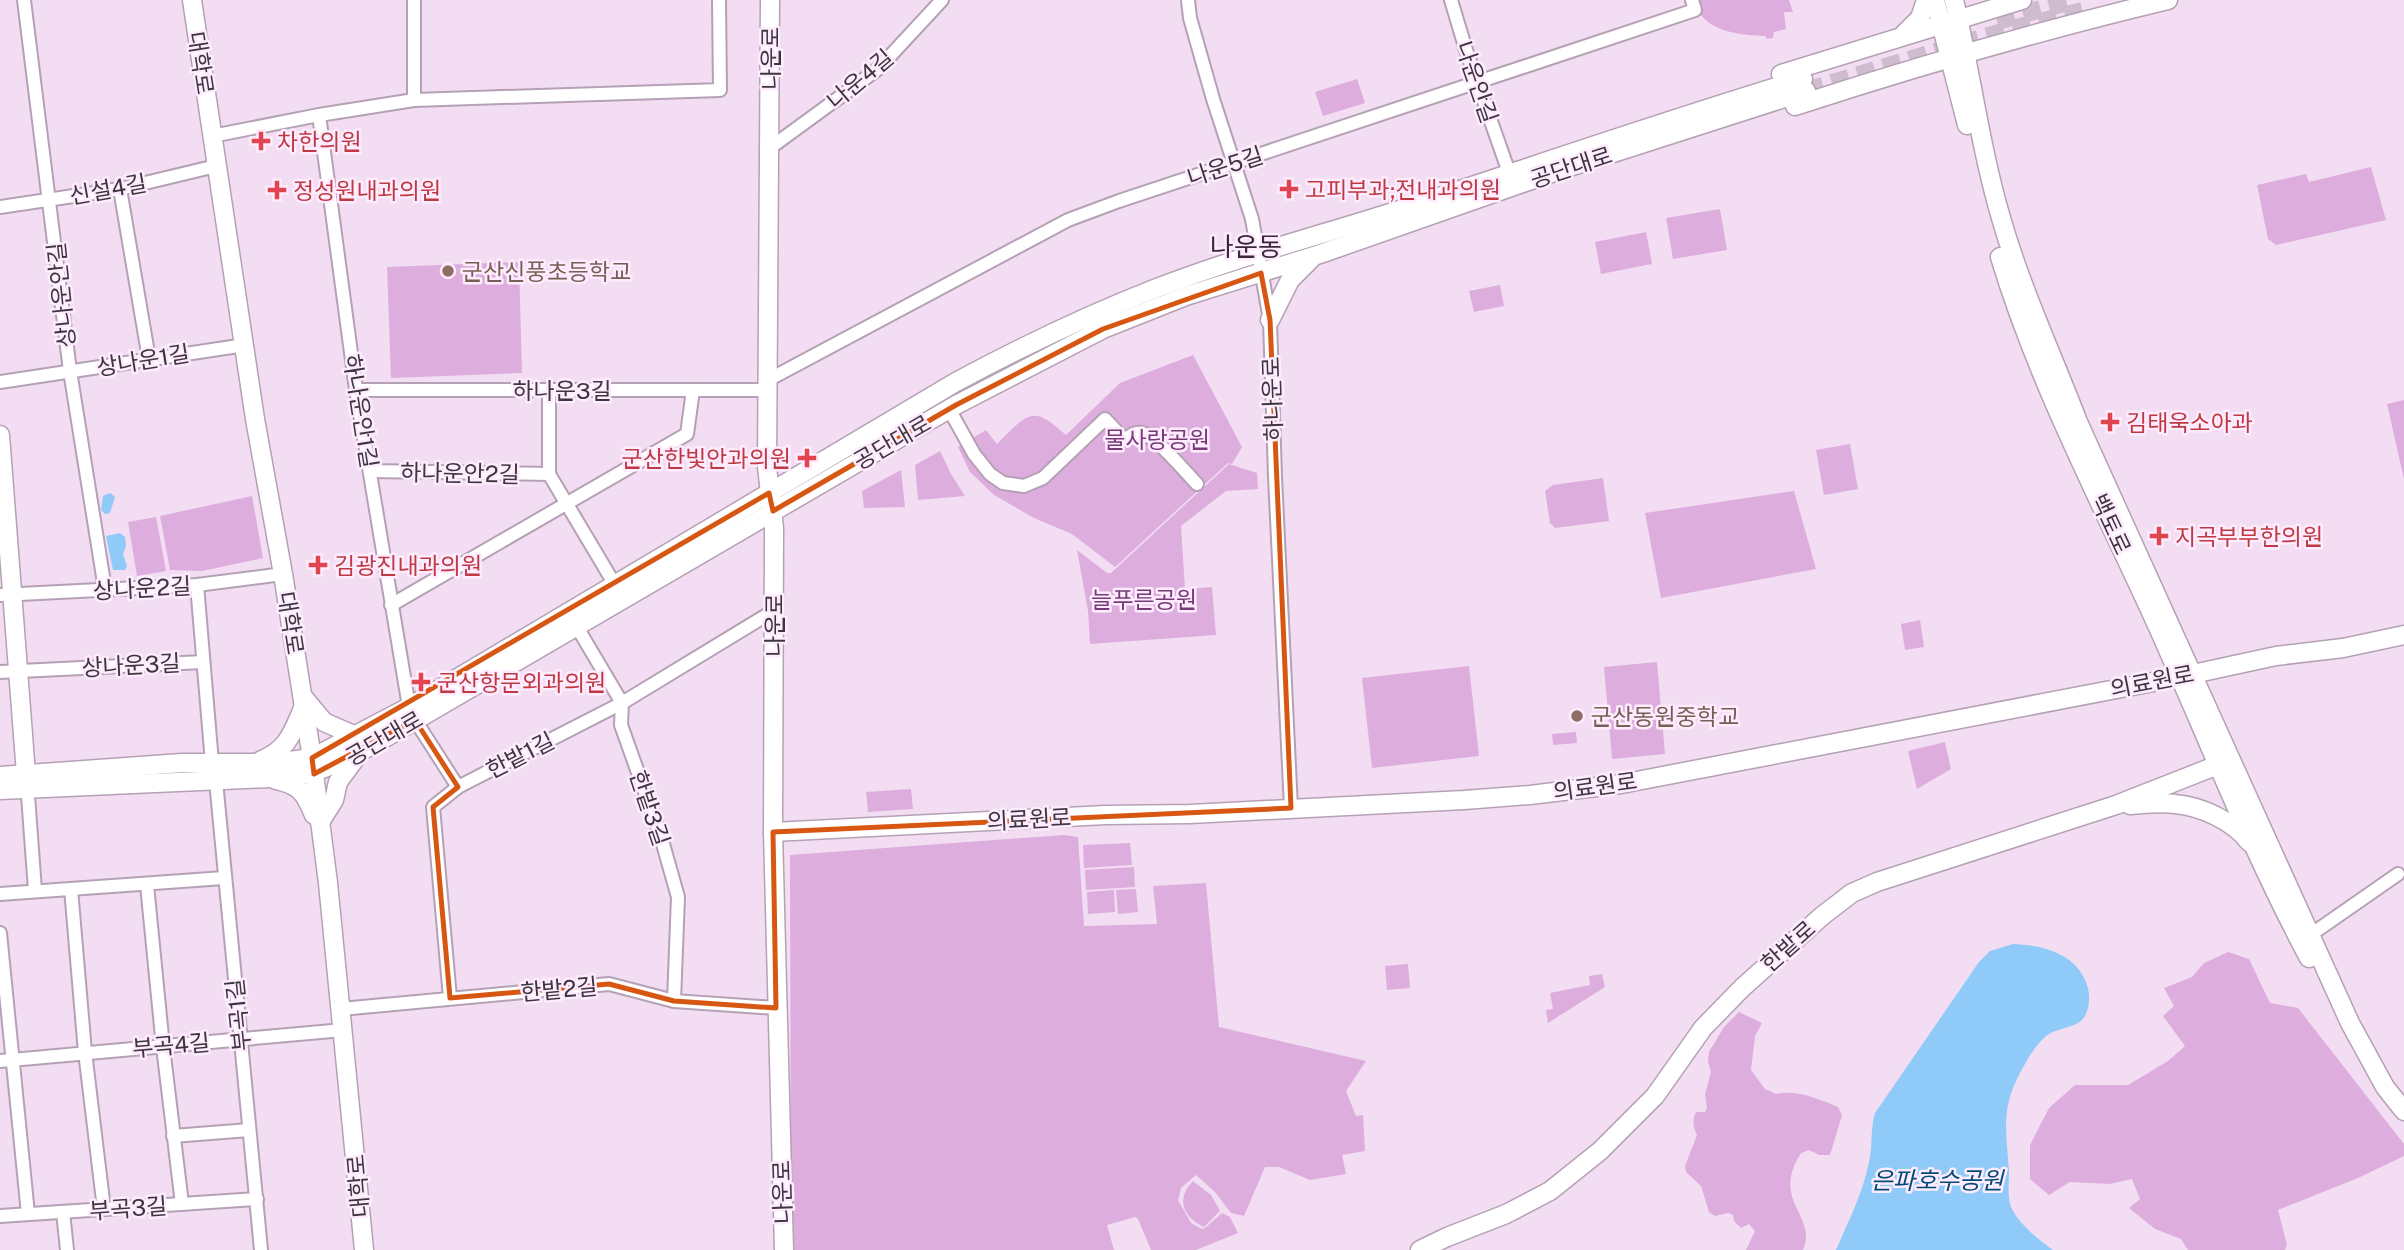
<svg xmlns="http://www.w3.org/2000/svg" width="2404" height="1250" font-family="'Public Sans','Noto Sans KR',sans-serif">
<rect width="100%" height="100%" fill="#f3ddf3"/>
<g fill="#ddaedd">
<path d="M1698,0H1789L1793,12H1784L1786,29L1774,32L1773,38L1767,39L1765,36C1743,35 1712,33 1699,12Z"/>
<path d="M1357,79L1365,103L1323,116L1315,92Z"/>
<path d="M2371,167L2386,220L2276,245L2268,239L2257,185L2306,174L2309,182Z"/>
<path d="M1720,209L1727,250L1673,259L1666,218Z"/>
<path d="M1646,232L1652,264L1601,274L1595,242Z"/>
<path d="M519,262L522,373L391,378L387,267Z"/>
<path d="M1500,285L1504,306L1474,312L1469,291Z"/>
<path d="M1193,355L1242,447L1232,464L1228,463L1115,567L1072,534L1034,518L994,495L970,472L958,447L986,430L997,444C1028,414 1031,403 1066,435L1120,383Z"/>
<path d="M2404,400V479L2387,404Z"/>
<path d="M1850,444L1858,489L1824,495L1816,450Z"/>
<path d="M940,451L951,474L965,496L918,500L915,465Z"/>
<path d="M1229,464L1257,473L1258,489L1226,491L1181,526L1185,589L1212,587L1216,635L1090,644L1088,611L1077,550L1107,573H1111Z"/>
<path d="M901,470L905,507L864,508L862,491Z"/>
<path d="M1603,478L1609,521L1555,528L1550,523L1545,491L1553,485Z"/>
<path d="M1794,491L1816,569L1661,598L1645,513Z"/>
<path d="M252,496L263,558L202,571L170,570L160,516Z"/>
<path d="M156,517L166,571L137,576L128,522Z"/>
<path d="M1920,620L1924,647L1905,650L1901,624Z"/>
<path d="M1657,662L1665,754L1612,759L1604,667Z"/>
<path d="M1469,666L1479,756L1372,768L1362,678Z"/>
<path d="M1576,732L1577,743L1553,745L1552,734Z"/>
<path d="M1945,742L1951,769L1917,789L1908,751Z"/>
<path d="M911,789L913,809L868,812L866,792Z"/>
<path d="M1064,835L1078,837L1084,926L1157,924L1153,886L1206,883L1219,1027L1366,1061L1346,1091L1356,1116L1363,1115L1365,1151L1342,1155L1346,1174L1310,1180L1279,1167H1265L1244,1216L1231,1213L1215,1192L1196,1175L1181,1188L1178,1200L1191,1223L1202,1229L1205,1228L1222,1213L1230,1217L1238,1233L1196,1250H1151L1138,1219L1135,1217L1107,1225L1114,1250H791L790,855Z"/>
<path d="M1130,843L1132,865L1084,868L1083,845Z"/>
<path d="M1134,867L1135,887L1086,890L1085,870Z"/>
<path d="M1136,889L1138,912L1118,914L1116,890Z"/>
<path d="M1114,890L1115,912L1088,914L1087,892Z"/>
<path d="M2228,952L2249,959L2270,1003L2298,1008L2404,1144V1156L2358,1178L2278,1210L2287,1245L2285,1250H2188L2181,1239L2155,1229L2129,1208L2140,1199L2132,1179L2110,1184L2070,1182L2049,1195L2030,1179V1145L2049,1108L2075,1085H2128L2168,1061L2185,1046L2163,1016L2174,1006L2164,988L2192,977L2204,963Z"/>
<path d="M1408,964L1410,988L1387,990L1385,966Z"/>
<path d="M1602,974L1605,987L1548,1023L1546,1010L1553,1009L1550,993L1590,985L1589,976Z"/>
<path d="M1739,1012L1762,1023L1755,1036L1751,1070L1765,1089L1776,1094C1796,1089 1819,1099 1838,1107L1842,1115L1830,1155H1819L1809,1150L1801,1153C1770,1202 1818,1215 1803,1250H1746L1755,1231L1749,1224L1741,1228L1734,1221L1733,1215L1728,1213L1715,1216L1709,1212L1701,1186L1686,1172L1685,1166L1697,1135C1693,1127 1692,1121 1696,1112H1705L1707,1108L1705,1094L1711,1072L1708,1062L1709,1052L1724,1027Z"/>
<path d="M1193,1181L1211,1195L1220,1211L1204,1227C1182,1217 1176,1198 1193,1181Z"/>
</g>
<g fill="#8fcaf9">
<path d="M110,493L115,497L110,513L105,514L101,510L103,496Z"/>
<path d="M120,533L125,537L126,546L123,554L127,566L125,570H113L106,536Z"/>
<path d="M2013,944C2043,945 2077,954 2087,985C2090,994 2090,1007 2085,1016C2078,1029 2054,1027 2044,1038C2036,1045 2030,1055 2025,1064C2000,1106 2006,1126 2009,1172C2009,1182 2007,1200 2012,1209C2020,1225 2039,1240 2053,1250H1836C1848,1222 1863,1193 1869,1162C1873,1146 1870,1129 1875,1113L1979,962L1990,951Z"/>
</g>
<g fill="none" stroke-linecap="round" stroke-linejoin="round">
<g stroke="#cfbccf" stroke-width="18" stroke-dasharray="18 9" stroke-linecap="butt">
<path d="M1997,21L2075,0"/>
<path d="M1806,91L2005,31L2086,10"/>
</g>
<g stroke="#b5a1b5" stroke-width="16">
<g id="street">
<path d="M24,0L70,371L105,589"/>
<path d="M414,0V100"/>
<path d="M1188,0L1190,18L1213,99L1252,219L1270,320L1275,477L1291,808"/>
<path d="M1451,0L1466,50L1506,164"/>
<path d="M319,115L356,390L409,707"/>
<path d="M212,136L319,115L414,100L720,90L719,0"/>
<path d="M770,148L878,69L942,0"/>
<path d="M120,189L149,359"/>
<path d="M0,207L120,189L216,166"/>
<path d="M768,380L1068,220L1119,201L1695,10L1692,0"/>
<path d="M0,382L245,345"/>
<path d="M356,390H767"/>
<path d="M549,390V474"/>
<path d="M949,409L974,454L990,474L1003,483L1024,486L1043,478L1105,419L1125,440C1130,436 1134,432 1141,433C1156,435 1185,472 1197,484"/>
<path d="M370,471L549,474L615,585"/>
<path d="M197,585L212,763"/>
<path d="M0,595L197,585L283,574"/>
<path d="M391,605L687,434L693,390"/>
<path d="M577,627L622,703L621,725L661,837L678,897L674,1001"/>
<path d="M0,672L203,662"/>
<path d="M415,720L458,787"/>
<path d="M216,781L261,1250"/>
<path d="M27,782L35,890"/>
<path d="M147,885L163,1047L182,1204"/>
<path d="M71,889L85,1052L104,1209"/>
<path d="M0,894L224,878"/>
<path d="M0,933L28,1214"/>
<path d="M2306,938L2398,874"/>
<path d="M450,998L433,807L458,787L622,703L775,610"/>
<path d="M341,1009L609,984L674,1001L776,1008"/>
<path d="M0,1061L343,1030"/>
<path d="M173,1136L249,1130"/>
<path d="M63,1212L67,1250"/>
<path d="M0,1216L257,1199"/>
</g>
</g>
<g stroke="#b5a1b5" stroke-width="21">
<g id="secondary">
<path d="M192,0L255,419L283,574L312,758L328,883L364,1250"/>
<path d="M770,0L767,467L774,528L773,832L784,1250"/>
<path d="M1935,0L1967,125"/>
<path d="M1954,0C1971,72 1980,147 2001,218C2021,288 2052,354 2078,422L2350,1023L2385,1087L2404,1111"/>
<path d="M1904,34L1920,18L1926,0"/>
<path d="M1781,74L2022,0"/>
<path d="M1795,106C1918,66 2042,30 2168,0"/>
<path d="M2000,257C2037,380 2098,496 2151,612C2204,728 2249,846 2309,958"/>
<path d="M1270,320L1290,280L1311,259"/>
<path d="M0,435L26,774"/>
<path d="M304,698L324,722L356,736"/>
<path d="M260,761C289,749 292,733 304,706"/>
<path d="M0,776L182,763H274L312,758L409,707L956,382C1021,347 1088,315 1157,288C1240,256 1325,234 1409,207C1540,164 1670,119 1803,79"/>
<path d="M276,780C300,785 305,793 314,815"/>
<path d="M0,790L291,777C331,771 362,750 397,731L956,405L1103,329L1186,296L1320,254L1554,172L1806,91"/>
<path d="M2130,805C2145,804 2161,802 2175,804C2200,806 2234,821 2249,842"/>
<path d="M320,822L334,800L338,782L355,759"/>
<path d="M773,832L1106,815L1190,814L1464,800L1530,795L1621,784L2179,677L2276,656L2343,648L2404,635"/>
<path d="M1420,1250L1447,1237L1506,1214L1550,1191L1600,1151L1655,1096L1703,1028L1742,988L1822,916L1852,893L1877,882L2116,805L2228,761"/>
</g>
</g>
<use href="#street" stroke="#fff" stroke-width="12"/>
<use href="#secondary" stroke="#fff" stroke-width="18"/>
</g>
<path fill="none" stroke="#d75611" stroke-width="5" stroke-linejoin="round" d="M1261,273L1270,320L1291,808L773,832L776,1008L674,1001L609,984L450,998L433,807L458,787L415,720L314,774L312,758L769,493L773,511L956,405L1103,329Z"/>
<g fill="#e0444e" stroke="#feecfe" stroke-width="2.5">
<path d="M257.5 130.5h7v7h7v7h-7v7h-7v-7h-7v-7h7z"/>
<path d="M1285.5 178.5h7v7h7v7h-7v7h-7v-7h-7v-7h7z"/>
<path d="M273.5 179.5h7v7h7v7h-7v7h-7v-7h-7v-7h7z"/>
<path d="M2106.5 411.5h7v7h7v7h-7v7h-7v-7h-7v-7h7z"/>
<path d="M803.5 447.5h7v7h7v7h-7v7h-7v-7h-7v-7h7z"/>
<path d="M2155.5 525.5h7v7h7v7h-7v7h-7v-7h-7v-7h7z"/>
<path d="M314.5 554.5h7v7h7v7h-7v7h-7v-7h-7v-7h7z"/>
<path d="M417.5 671.5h7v7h7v7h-7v7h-7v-7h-7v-7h7z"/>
</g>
<g fill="#8d6e63" stroke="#feecfe" stroke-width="2.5">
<circle cx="448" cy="271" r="7"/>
<circle cx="1577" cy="716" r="7"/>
</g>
<g text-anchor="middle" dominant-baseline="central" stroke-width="5" stroke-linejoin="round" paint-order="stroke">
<g font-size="23" fill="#3e363e" stroke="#feecfe">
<text transform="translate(770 58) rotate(-90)">나운로</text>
<text transform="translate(201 63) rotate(81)">대학로</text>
<text transform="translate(860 79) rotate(-40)">나운4길</text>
<text transform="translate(1477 82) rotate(71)">나운안길</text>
<text transform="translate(1225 166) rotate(-18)">나운5길</text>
<text transform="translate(1571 167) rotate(-18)">공단대로</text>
<text transform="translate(108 189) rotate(-10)">신설4길</text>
<text transform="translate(61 295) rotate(-96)">상나운안길</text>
<text transform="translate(143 360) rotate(-9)">상나운1길</text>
<text x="562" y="390">하나운3길</text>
<text transform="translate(1272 399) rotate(-92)">하나운로</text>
<text transform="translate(361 411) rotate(81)">하나운안1길</text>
<text transform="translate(892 442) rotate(-30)">공단대로</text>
<text transform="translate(460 473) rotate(1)">하나운안2길</text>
<text transform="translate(2111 524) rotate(65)">백토로</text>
<text transform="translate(142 588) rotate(-3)">상나운2길</text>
<text transform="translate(291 623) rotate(81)">대학로</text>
<text transform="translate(774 625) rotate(-90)">나운로</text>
<text transform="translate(131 665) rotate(-3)">상나운3길</text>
<text transform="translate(2152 681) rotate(-11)">의료원로</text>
<text transform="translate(384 738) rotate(-30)">공단대로</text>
<text transform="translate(520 755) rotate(-27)">한밭1길</text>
<text transform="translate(1595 786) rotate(-8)">의료원로</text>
<text transform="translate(650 808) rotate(71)">한밭3길</text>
<text transform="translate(1029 819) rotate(-3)">의료원로</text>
<text transform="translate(1788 946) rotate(-42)">한밭로</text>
<text transform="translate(559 989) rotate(-5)">한밭2길</text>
<text transform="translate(238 1015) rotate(-96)">부곡1길</text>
<text transform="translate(171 1045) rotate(-5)">부곡4길</text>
<text transform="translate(358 1186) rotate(-95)">대학로</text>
<text transform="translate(782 1192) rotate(-92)">나운로</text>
<text transform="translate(128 1208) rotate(-4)">부곡3길</text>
</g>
<g font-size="23" fill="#be3a42" stroke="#feecfe" text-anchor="start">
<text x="277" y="141">차한의원</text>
<text x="1305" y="189">고피부과;전내과의원</text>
<text x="293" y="190">정성원내과의원</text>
<text x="2126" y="422">김태욱소아과</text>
<text x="791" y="458" text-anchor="end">군산한빛안과의원</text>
<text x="2175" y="536">지곡부부한의원</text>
<text x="334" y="565">김광진내과의원</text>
<text x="437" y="682">군산항문외과의원</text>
</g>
<g font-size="23" fill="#785e54" stroke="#feecfe" text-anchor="start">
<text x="462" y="271">군산신풍초등학교</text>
<text x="1591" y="716">군산동원중학교</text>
</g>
<g font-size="23" fill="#763a78" stroke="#feecfe">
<text x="1157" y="439">물사랑공원</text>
<text x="1144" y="599">늘푸른공원</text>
</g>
<g font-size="24" font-style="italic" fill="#004c77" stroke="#feecfe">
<text x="1937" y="1180">은파호수공원</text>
</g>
<g font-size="26" fill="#392839" stroke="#feecfe">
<text x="1246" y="246">나운동</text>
</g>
</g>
</svg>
